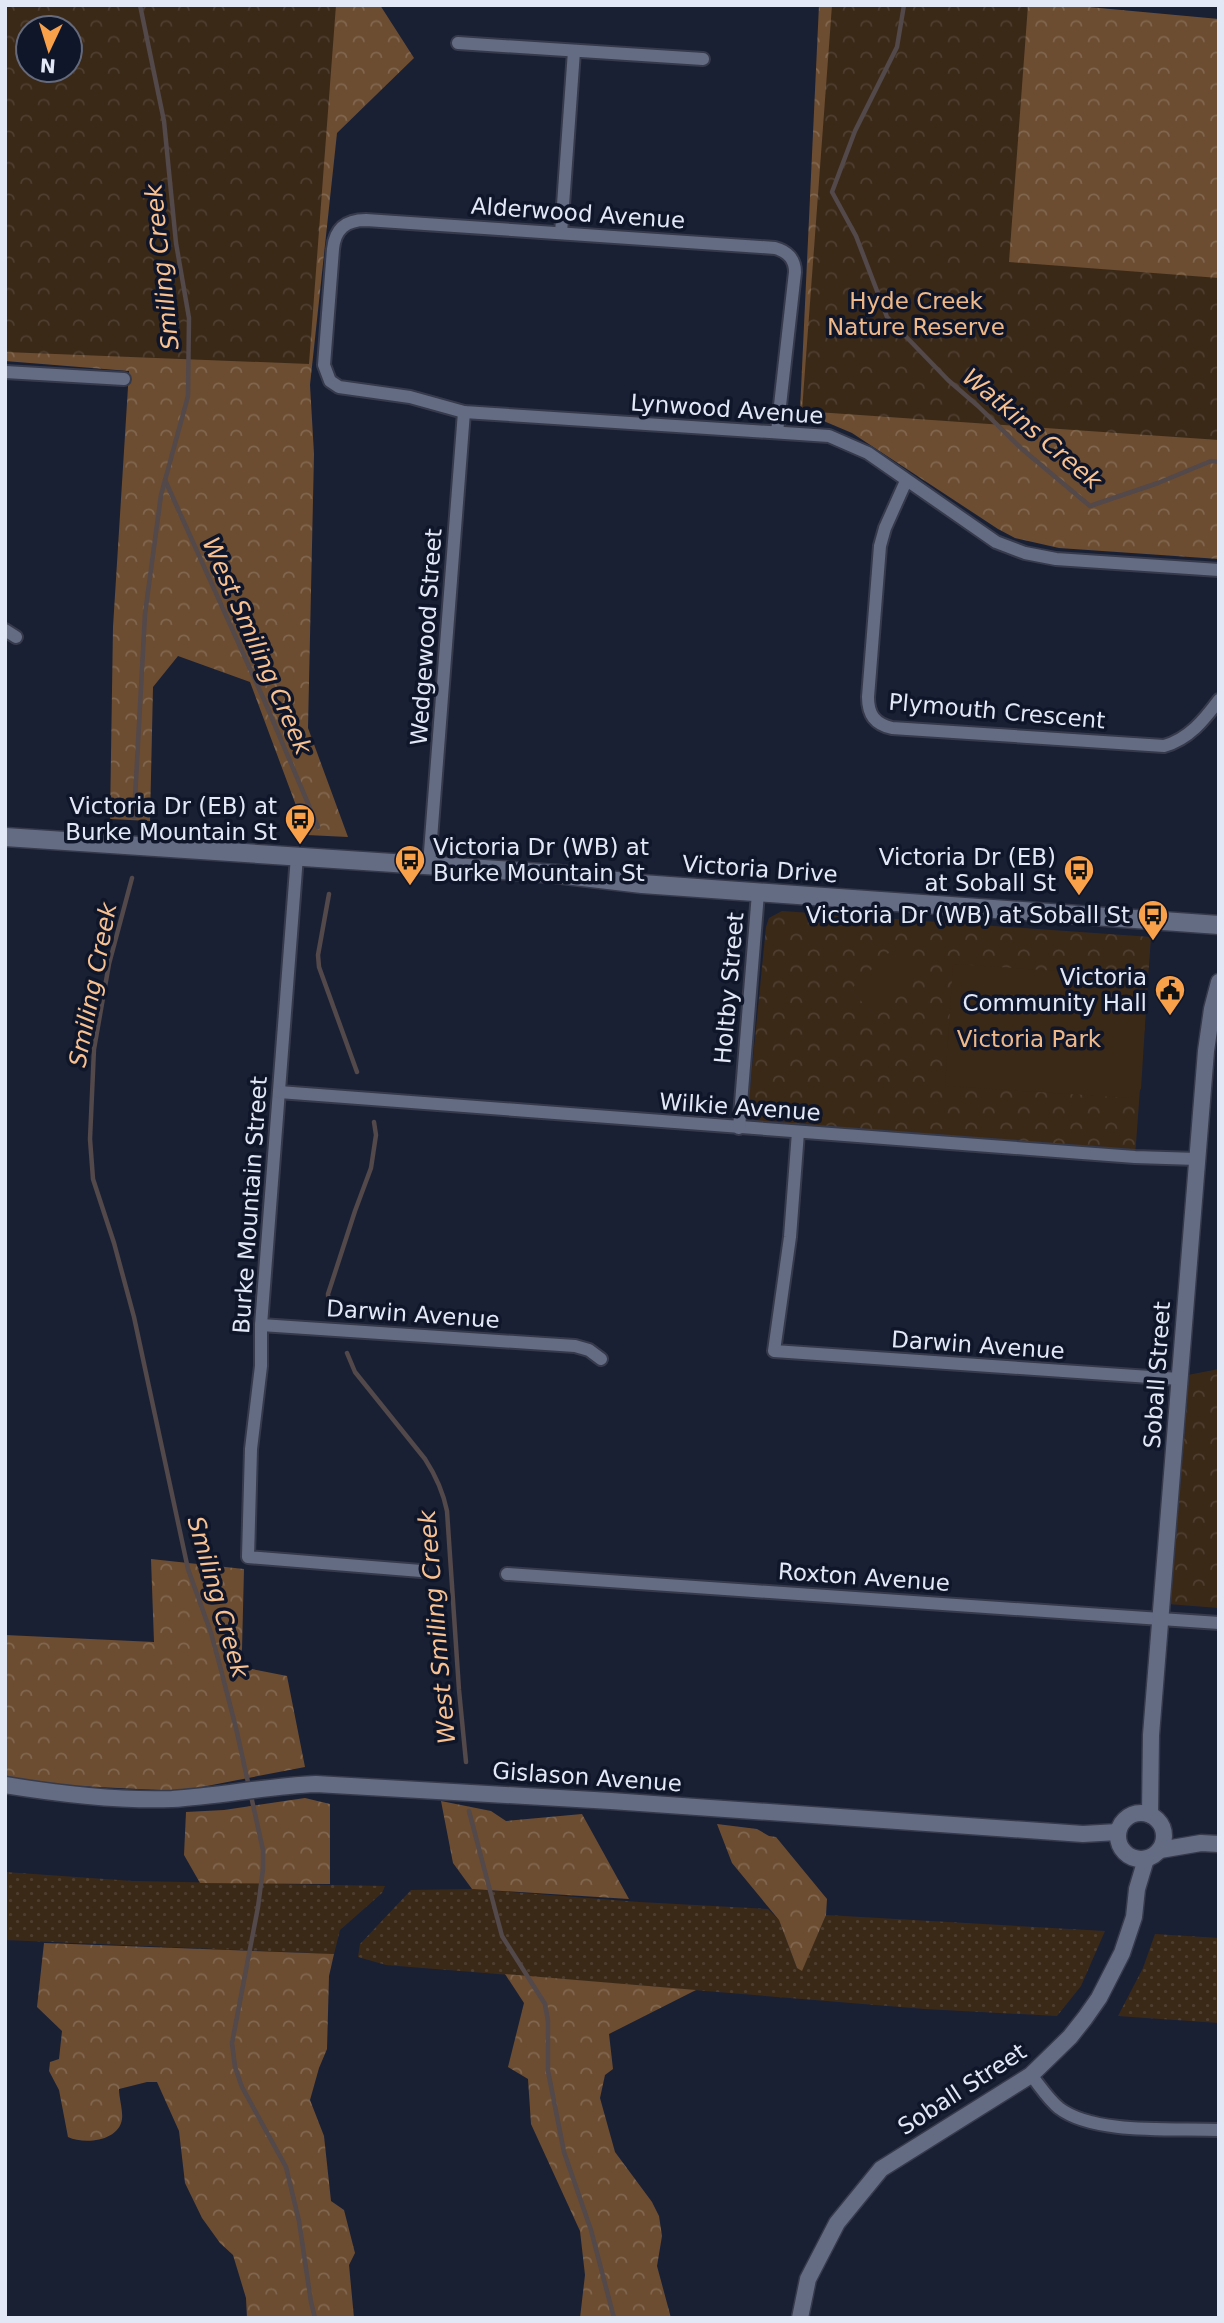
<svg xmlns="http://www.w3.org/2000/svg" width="1224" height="2323" font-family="'DejaVu Sans',sans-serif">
<defs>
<pattern id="grass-dots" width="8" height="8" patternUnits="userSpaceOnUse" patternTransform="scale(1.75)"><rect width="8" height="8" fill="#3b2918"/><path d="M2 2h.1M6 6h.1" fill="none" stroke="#4e3e2f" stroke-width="1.8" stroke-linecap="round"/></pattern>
<pattern id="forest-crowns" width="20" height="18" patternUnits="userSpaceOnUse" patternTransform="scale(1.75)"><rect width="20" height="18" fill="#6c4d31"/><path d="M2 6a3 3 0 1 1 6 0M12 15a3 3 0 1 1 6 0" fill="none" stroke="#81674f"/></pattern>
<pattern id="park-crowns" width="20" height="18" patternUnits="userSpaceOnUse" patternTransform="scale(1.75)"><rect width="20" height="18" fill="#3b2918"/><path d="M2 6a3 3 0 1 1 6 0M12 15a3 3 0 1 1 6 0" fill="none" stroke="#4e3e2f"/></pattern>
</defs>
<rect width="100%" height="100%" fill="#192034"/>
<g fill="url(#grass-dots)">
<path d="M5,1872L133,1881L385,1886L382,1893L340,1930L334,1954L5,1940Z"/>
<path d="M472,1889L639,1902L768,1909L779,1920L797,1968L802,1970L826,1915L1105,1931L1081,1986L1057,2016L925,2009L386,1965L358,1957L360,1944L411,1890Z"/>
<path d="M1155,1934L1219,1938V2023L1118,2016L1143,1968Z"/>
</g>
<g fill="url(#forest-crowns)" fill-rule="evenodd">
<path d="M5,5H380L414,58L337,133L310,385L314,454L308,728L348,837L307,835L250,682L178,656L153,687L150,821L110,819L113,627L129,371L5,361ZM28,28H70V70H28Z"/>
<path d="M819,5H1067L1219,19V559L1059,548L1015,538L998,529L852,433L800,411Z"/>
<path d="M151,1559L244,1569L242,1649L237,1666L287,1676L305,1767L181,1791L55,1785L5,1780V1635L154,1642Z"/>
<path d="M305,1798L330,1804V1884L200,1883L184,1855L186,1812L224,1810Z"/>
<path d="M441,1801L491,1811L506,1821L582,1814L629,1899L472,1889L453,1863Z"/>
<path d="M717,1824L757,1829L769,1836L776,1837L827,1899L826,1915L802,1971L797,1968L779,1920L732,1863Z"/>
<path d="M44,1943L334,1954L329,1976L327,2049L319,2068L310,2100L324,2136L331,2201L344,2210L355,2253L349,2265L354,2318H247L246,2298L233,2255L220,2243L202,2218L185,2183L179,2131L157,2082H147L119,2089C119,2098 123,2110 122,2119C119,2141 85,2145 68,2137L59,2090L49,2071L50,2062L59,2059L62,2031L37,2007Z"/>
<path d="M505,1974L696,1990L609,2034L613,2069L605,2075L600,2098L615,2152L652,2202L659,2216L662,2236L657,2266L671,2318H580L585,2275L580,2231L531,2124L528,2079L508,2067L524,2003Z"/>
</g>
<g fill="url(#park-crowns)" fill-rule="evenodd">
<path d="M5,5H336L309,364L5,352ZM28,28H70V70H28Z"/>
<path d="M832,5H1028L1009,262L1219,278V440L802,411Z"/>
<path d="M782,911L1151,937L1135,1157L746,1129L766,927L769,918Z"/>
<path d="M1219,1369V1608L1168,1604L1188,1375Z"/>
</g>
<g fill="#3b2918">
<path d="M895,947L920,974L876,1016L850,990Z"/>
<path d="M953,964L1148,977L1141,1089L1130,1098L945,1086Z"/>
</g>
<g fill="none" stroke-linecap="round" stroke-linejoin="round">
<g stroke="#53484a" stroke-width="4.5">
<path d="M904,5L897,47L855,131L832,192L856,236L887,317L948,380L978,406L1022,449L1090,506L1158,483L1211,461L1219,462"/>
<path d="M165,480L265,702L318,827"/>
<path d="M134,817L145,614L161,495L188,396L189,318L176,243L164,121L140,5"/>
<path d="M132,878L109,964L94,1049L90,1139L93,1179L114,1243L134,1317L188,1569L211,1633L220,1666L236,1728L263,1850V1869L258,1907L232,2043L235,2067L242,2087L286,2167L299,2221L311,2302L315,2318"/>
<path d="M329,894L318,955L319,967L357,1072"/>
<path d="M329,1310L328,1294L355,1211L371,1168L376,1135L374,1122"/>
<path d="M347,1353L355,1372L425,1459C436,1476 443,1491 447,1511L459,1690L466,1762"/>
<path d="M469,1811L502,1936L545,2004L548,2021V2071L564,2152L591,2230L614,2318"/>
</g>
<g stroke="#363a4b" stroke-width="16">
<g id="minor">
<path d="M458,43L703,59"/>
<path d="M561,233L574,51"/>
<path d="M5,372L124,379"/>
<path d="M777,432L795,272C795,259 787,251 775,248L366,220C346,220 335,229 333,249L324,365L330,381L339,387L410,397L464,412L829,436L868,453L996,542L1025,553L1056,559L1219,570"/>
<path d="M906,481L885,528L880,546L868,697C868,715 875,724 892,728L1164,746C1189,739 1204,720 1219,700"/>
<path d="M5,630L16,637"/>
<path d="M297,856L261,1325V1366L251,1449L248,1557L421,1571"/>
<path d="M429,865L464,412"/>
<path d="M279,1092L1135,1157L1197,1159"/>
<path d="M739,1128L758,893"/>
<path d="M798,1132L790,1237L774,1351L1179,1379"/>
<path d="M261,1325L575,1346L589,1350L601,1359"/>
<path d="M507,1574L1219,1623"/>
<path d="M1031,2075C1040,2086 1048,2099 1059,2108C1094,2135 1175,2128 1219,2130"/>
</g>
</g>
<g stroke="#363a4b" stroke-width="19">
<g id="tertiary">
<path d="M5,1785C60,1794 116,1801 172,1799C220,1796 268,1786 316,1784L611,1801L1083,1834L1118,1832"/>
<circle cx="1141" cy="1836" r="23"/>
<path d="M1150,1815L1151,1735L1206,1051L1212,1009L1219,982"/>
<path d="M1160,1850L1201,1843L1219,1844"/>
<path d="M800,2318L808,2279L837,2223L881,2169L1031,2075L1070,2037L1085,2018L1099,1998L1122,1953L1134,1917L1137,1889L1146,1859"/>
</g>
</g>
<g stroke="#363a4b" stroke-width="21">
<path id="secondary" d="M5,837L557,874L642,884L1219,925"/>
</g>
<use href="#minor" stroke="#646c84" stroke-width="12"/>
<use href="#tertiary" stroke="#646c84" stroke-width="16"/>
<use href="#secondary" stroke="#646c84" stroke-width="18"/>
</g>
<defs>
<g id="bus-pin" transform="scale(1.575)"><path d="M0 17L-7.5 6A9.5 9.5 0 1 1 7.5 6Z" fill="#f8a14a" stroke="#10162a"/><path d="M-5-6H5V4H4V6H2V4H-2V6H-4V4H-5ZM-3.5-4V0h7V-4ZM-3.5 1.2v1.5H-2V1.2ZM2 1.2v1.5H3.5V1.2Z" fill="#111"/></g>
<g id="civic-pin" transform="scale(1.575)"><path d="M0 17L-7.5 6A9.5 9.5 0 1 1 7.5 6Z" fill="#f8a14a" stroke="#10162a"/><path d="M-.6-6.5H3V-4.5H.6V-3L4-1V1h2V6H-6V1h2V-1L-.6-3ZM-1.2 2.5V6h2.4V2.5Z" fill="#111"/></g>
</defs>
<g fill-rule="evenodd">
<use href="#bus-pin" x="300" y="819"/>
<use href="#bus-pin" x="410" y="860"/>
<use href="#bus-pin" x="1079" y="870"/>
<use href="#bus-pin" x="1153" y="915"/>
<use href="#civic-pin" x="1170" y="990"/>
</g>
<g text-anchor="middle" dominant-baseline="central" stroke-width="7" stroke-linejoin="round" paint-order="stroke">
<g font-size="23" fill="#e3e8f6" stroke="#10162a">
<text transform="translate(578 213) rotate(4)">Alderwood Avenue</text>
<text transform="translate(727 409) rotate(4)">Lynwood Avenue</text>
<text transform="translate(426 637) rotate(-86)">Wedgewood Street</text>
<text transform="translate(997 711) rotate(5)">Plymouth Crescent</text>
<text transform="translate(760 869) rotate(4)">Victoria Drive</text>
<text transform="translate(729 988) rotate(-85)">Holtby Street</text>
<text transform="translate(740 1107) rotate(4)">Wilkie Avenue</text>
<text transform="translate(250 1205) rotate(-86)">Burke Mountain Street</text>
<text transform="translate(413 1314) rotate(4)">Darwin Avenue</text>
<text transform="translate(978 1345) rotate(4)">Darwin Avenue</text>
<text transform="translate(1157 1375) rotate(-86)">Soball Street</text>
<text transform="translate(864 1577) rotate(4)">Roxton Avenue</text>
<text transform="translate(587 1777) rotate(4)">Gislason Avenue</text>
<text transform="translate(962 2089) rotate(-33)">Soball Street</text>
</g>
<g font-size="23" fill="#efb888" stroke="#10162a">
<text x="916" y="301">Hyde Creek<tspan x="916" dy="26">Nature Reserve</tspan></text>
<text x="1029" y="1039">Victoria Park</text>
</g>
<g font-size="23" fill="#e3e8f6" stroke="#10162a" text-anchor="end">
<text x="277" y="806">Victoria Dr (EB) at<tspan x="277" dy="26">Burke Mountain St</tspan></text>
<text x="433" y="847" text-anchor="start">Victoria Dr (WB) at<tspan x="433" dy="26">Burke Mountain St</tspan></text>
<text x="1056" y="857">Victoria Dr (EB)<tspan x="1056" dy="26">at Soball St</tspan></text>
<text x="1130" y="915">Victoria Dr (WB) at Soball St</text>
<text x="1147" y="977">Victoria<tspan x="1147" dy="26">Community Hall</tspan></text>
</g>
<g font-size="24" font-style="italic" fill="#f8c191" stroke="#10162a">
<text transform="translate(162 267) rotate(-96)">Smiling Creek</text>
<text transform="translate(1032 429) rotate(40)">Watkins Creek</text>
<text transform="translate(257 646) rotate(66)">West Smiling Creek</text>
<text transform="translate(93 985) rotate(-79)">Smiling Creek</text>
<text transform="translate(218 1597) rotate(74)">Smiling Creek</text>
<text transform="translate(437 1627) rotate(-95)">West Smiling Creek</text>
</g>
</g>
<rect width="1224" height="2323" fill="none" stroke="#e3e8f6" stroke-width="14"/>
<g transform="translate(49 49) rotate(184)"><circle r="33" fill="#10162a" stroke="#646a7c" stroke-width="2"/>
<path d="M0-5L12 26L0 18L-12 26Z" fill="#f8a14a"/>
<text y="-10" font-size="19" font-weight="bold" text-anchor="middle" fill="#e3e8f6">N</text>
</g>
</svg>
